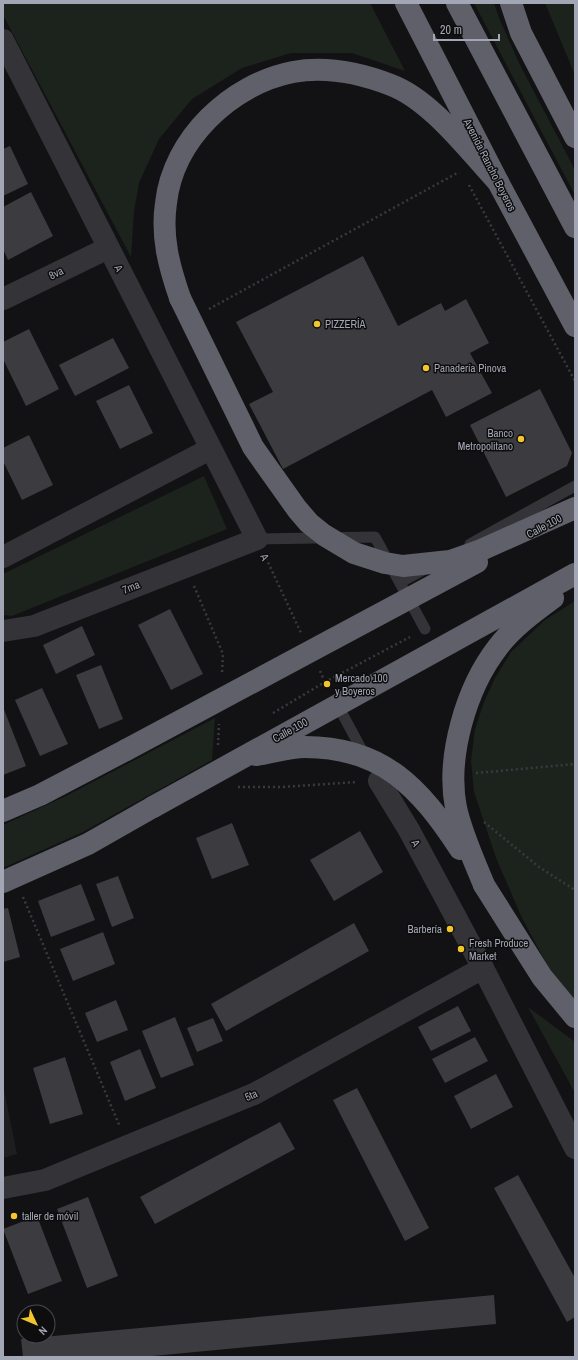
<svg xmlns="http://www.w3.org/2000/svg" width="578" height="1360" font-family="'Archivo Narrow',sans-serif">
<rect width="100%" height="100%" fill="#121113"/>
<path fill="#1e1e20" d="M3,1085L17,1154L3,1158Z"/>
<g fill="#1c231d">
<path d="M3,3H370L405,71L352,53H291L242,68L192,99L159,139L139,183L134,211L131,257L3,15Z"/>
<path d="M474,3H494L499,18L520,65L575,170V195Z"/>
<path d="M545,3H575V75Z"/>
<path d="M204,476L227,529L12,616L3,615V574Z"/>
<path d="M575,601V1000L550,970L522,918L496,858L474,792L471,761L475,729L484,702L495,678L511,652L545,620Z"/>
<path d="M215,718L212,760L83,832L3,868V825L66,796Z"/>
<path d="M528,1007L575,1042V1093Z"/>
</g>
<g fill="#3c3b40">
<path d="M10,146L28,184L3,196V149Z"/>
<path d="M31,192L53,236L8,260L3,249V207Z"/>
<path d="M363,256L398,326L441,303L445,311L466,299L489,343L470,353L492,393L446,417L432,390L283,469L249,404L273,392L236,322Z"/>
<path d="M29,329L59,389L26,406L3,359V342Z"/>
<path d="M113,338L129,368L75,396L59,365Z"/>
<path d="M129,385L153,433L120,449L96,401Z"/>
<path d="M540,389L572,453L567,466L506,497L470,425Z"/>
<path d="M29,435L53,485L22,500L3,461V448Z"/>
<path d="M170,609L203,674L171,690L138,625Z"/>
<path d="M82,626L95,655L56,674L43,645Z"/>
<path d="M101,665L123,719L99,729L76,675Z"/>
<path d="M42,688L68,744L40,756L15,700Z"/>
<path d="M3,707L26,766L3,775Z"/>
<path d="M232,823L249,865L212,879L196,838Z"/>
<path d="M360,831L383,872L334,901L310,860Z"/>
<path d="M118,876L134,918L112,927L96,884Z"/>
<path d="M81,884L95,920L51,937L38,901Z"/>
<path d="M8,908L20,957L3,962V909Z"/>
<path d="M354,923L369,951L226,1031L211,1004Z"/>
<path d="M103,932L115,964L73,981L60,949Z"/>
<path d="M116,1000L128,1030L97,1042L85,1013Z"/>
<path d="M458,1006L471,1031L431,1051L418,1027Z"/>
<path d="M175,1017L194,1065L161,1078L142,1031Z"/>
<path d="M213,1018L223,1041L197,1052L187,1028Z"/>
<path d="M475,1037L488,1061L445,1083L432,1059Z"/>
<path d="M140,1049L156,1088L125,1101L110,1062Z"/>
<path d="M65,1057L83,1114L50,1124L33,1068Z"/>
<path d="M496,1074L513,1107L471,1129L454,1096Z"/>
<path d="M357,1088L429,1228L405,1241L333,1100Z"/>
<path d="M280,1122L295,1149L155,1224L140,1197Z"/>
<path d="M518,1175L575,1278V1317L567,1322L494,1188Z"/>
<path d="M88,1197L118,1276L87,1288L57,1209Z"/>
<path d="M37,1216L62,1281L28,1294L3,1229Z"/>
<path d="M494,1295L496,1324L142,1357H23L21,1339Z"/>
</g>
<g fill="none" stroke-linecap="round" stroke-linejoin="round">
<g stroke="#393a3f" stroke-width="2.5" stroke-dasharray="2 3" stroke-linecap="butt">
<path d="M469,185L575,381"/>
<path d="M209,309L459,172"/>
<path d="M266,558L301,633"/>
<path d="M194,586L223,654L222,673"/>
<path d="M320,671L327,687"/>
<path d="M273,713L325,682L410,637"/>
<path d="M218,745L219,724"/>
<path d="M476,773L575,764"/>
<path d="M238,787H282L357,782"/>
<path d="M484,822L539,867L575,890"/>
<path d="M23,897L120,1127"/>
</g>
<g stroke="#333338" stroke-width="11">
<path d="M257,539L375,537L425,629"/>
<path d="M470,544L575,486"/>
<path d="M401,582L425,569"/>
<path d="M343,715L365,756"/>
</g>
<g stroke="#333338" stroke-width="22">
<path d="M3,40L257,539L34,626L3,631"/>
<path d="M3,299L108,248"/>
<path d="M3,557L210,449"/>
<path d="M379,781L409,830L483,968L575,1148"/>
<path d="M3,1188L45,1180L254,1094L483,968"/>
</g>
<g stroke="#5f6069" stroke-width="22">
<path d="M406,3L498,182L575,326"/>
<path d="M457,3L575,227"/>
<path d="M511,3L521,33L575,137"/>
<path d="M180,298C169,266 161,237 166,203C173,139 231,84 293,72C326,66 360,73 391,85C431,100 469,151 498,182"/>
<path d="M3,811L40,795L126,750"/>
<path d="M3,882L88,844L153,807"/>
<path d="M484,885L542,977L575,1017"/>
</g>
<g stroke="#5f6069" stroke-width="22">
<path d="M180,298L253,447L297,509L309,523L324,535L354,553L385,563L403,566L450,561L481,550L575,508"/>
<path d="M126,750L477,562"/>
<path d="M256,755C272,753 289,747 305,747C383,747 420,788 460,849"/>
<path d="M153,807L575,574"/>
<path d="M484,885C474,860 462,835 456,808C446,757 466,688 498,647C512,628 534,612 553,598"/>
</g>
</g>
<g fill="#f1c52c" stroke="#0d0d0e" stroke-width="1.5">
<circle cx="317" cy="324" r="4"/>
<circle cx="426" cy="368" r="4"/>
<circle cx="521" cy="439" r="4"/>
<circle cx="327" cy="684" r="4"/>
<circle cx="450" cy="929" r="4"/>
<circle cx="461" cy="949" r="4"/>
<circle cx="14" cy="1216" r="4"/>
</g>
<g text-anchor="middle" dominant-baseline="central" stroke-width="3" stroke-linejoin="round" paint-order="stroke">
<g font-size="11" fill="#a3a6b4" stroke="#0d0d0e">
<text transform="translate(490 165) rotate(63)">Avenida Rancho Boyeros</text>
<text transform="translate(119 268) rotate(63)">A</text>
<text transform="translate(56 273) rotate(-26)">8va</text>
<text transform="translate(544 526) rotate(-28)">Calle 100</text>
<text transform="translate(265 557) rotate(65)">A</text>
<text transform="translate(131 587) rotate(-22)">7ma</text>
<text transform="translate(290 730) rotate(-29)">Calle 100</text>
<text transform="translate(416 843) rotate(62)">A</text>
<text transform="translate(251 1095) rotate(-24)">5ta</text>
</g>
<g font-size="11" fill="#a3a6b4" stroke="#0d0d0e" text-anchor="start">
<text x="325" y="324">PIZZERÍA</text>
<text x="434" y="368">Panadería Pinova</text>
<text x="513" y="433" text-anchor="end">Banco<tspan x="513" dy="13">Metropolitano</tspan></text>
<text x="335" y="678">Mercado 100<tspan x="335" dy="13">y Boyeros</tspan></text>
<text x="442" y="929" text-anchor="end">Barbería</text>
<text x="469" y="943">Fresh Produce<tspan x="469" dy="13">Market</tspan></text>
<text x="22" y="1216">taller de móvil</text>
</g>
</g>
<rect width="578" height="1360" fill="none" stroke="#a3a6b4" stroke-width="8"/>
<g transform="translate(36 1324) rotate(134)"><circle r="19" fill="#0d0d0e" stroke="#494a50"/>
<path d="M0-3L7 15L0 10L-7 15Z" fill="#f1c52c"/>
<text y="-6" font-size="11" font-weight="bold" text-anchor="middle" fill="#a3a6b4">N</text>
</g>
<path d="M434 34v6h65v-6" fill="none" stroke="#a3a6b4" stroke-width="2"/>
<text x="440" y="34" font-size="12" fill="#a3a6b4" stroke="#0d0d0e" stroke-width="3" paint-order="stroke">20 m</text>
</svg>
